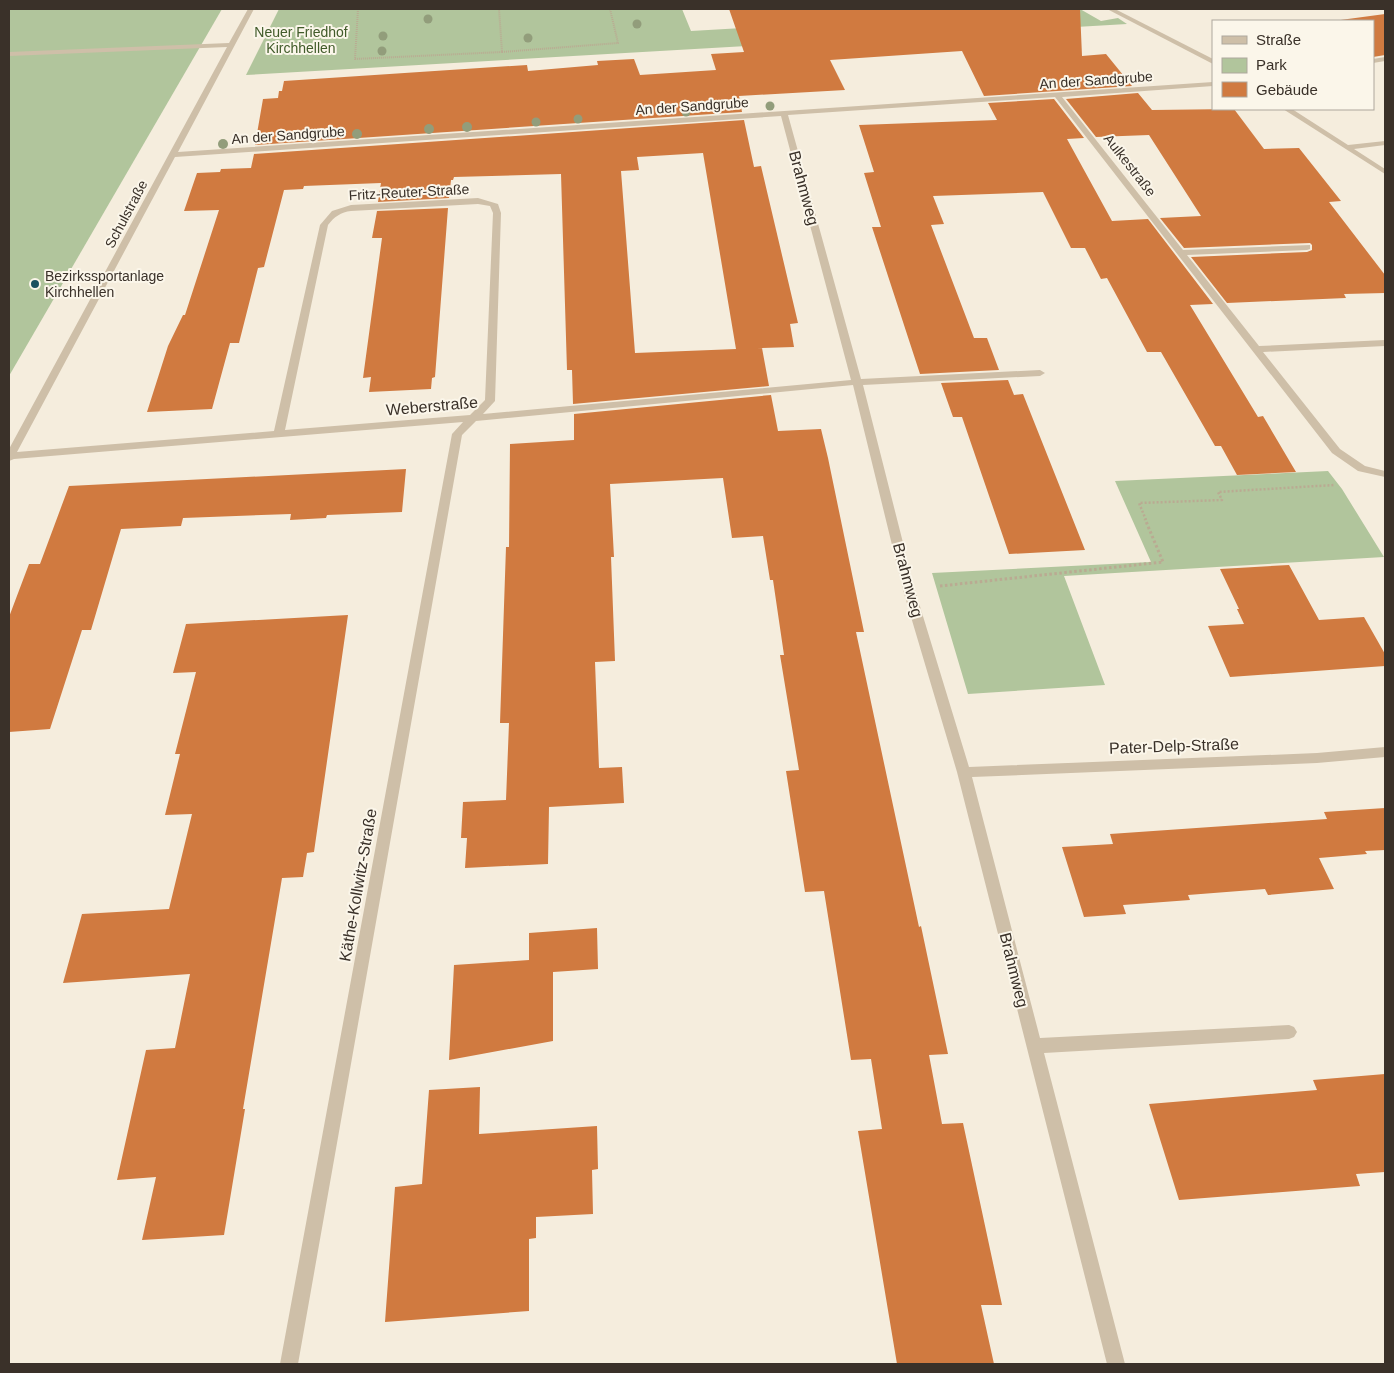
<svg xmlns="http://www.w3.org/2000/svg" width="1394" height="1373" font-family="Arial,sans-serif">
<rect width="100%" height="100%" fill="#f5eddd"/>
<g fill="#b1c59c">
<path d="M9,9H222L9,376Z"/>
<path d="M279,9H682L691,31L862,21L856,9H878L884,20L1080,9L1101,21L1118,18L1127,24L246,75Z"/>
<path d="M1328,471L1342,489L1384,557L1064,576L1105,685L968,694L932,573L1151,562L1115,481Z"/>
</g>
<g fill="#d07a40">
<path d="M729,9H1080L1082,56L1106,54L1132,86L984,96L962,51L830,60L845,90L739,96L742,112L255,145L263,99L278,98L279,91H282L284,81L527,65L528,71L598,65L597,61L634,59L640,75L716,70L711,54L744,52Z"/>
<path d="M1385,14V55L1373,57V21H1333Z"/>
<path d="M1138,93L1152,110L1234,109L1264,149L1299,148L1341,201L1329,202L1385,275V293L1344,294L1346,298L1227,303L1191,257L1307,252L1312,250V245L1310,243L1184,248L1160,218L1201,216L1149,135L1096,137L1066,99Z"/>
<path d="M1054,99L1084,138L1067,139L1112,221L1148,219L1213,304L1190,305L1258,417L1263,416L1296,472L1237,475L1221,446H1215L1161,352H1147L1107,278L1101,279L1085,248H1071L1043,192L933,196L944,224L931,225L974,338H987L999,370L920,374L872,227H881L864,173L874,172L859,125L997,120L988,103Z"/>
<path d="M744,120L754,167L761,166L798,323L790,324L794,347L736,349L703,153L637,157L639,170L621,171L635,353L762,348L769,386L573,404L572,370H567L561,174L454,177L453,180H451L449,198L378,202L381,183L304,186L303,189L284,190L264,267L258,268L239,343H230L212,409L147,412L168,346L183,315H185L219,210L184,211L197,173L220,172L221,169L251,168L254,154Z"/>
<path d="M448,208L435,377L432,378L431,389L369,392L371,377L363,378L382,238H372L377,211Z"/>
<path d="M1008,380L1014,395L1023,394L1085,550L1009,554L962,417H953L941,383Z"/>
<path d="M771,395L778,431L821,429L828,458L864,632H856L919,927L921,926L948,1054L929,1055L942,1124L963,1123L1002,1305H981L994,1364H897L858,1131L882,1129L871,1059L851,1060L824,891L805,892L786,771L799,770L780,655H784L773,580H770L763,536L732,538L723,478L610,484L614,557H611L615,661L595,662L599,768L622,767L624,803L549,807L548,864L465,868L467,838H461L463,802L506,800L509,723H500L506,547H509L510,444L574,440V414Z"/>
<path d="M406,469L402,512L327,515L326,518L290,520L291,514L183,518L181,526L121,529L91,630H82L50,729L9,732V617L29,564H40L69,486Z"/>
<path d="M1289,565L1319,620L1364,617L1385,654V666L1230,677L1208,626L1244,624L1237,609H1239L1220,569Z"/>
<path d="M348,615L314,852L307,853L303,877L282,878L243,1109H245L224,1235L142,1240L156,1177L117,1180L146,1050L175,1048L190,974L63,983L82,914L169,909L192,814L165,815L180,754H175L196,672L173,673L186,624Z"/>
<path d="M1385,808V850L1365,851L1367,854L1319,858L1334,889L1268,895L1265,889L1188,895L1190,900L1123,905L1126,914L1084,917L1062,847L1113,844L1110,834L1327,819L1324,812Z"/>
<path d="M597,928L598,969L553,972V1041L449,1060L454,965L529,960V933Z"/>
<path d="M1385,1074V1172L1356,1174L1360,1186L1179,1200L1149,1104L1317,1090L1313,1080Z"/>
<path d="M480,1087L479,1134L597,1126L598,1169L592,1170L593,1214L536,1217V1238L529,1239V1311L385,1322L395,1187L422,1184L429,1090Z"/>
</g>
<g fill="none" stroke-linecap="round" stroke-linejoin="round">
<g stroke="#baaa92" stroke-width="2" stroke-dasharray="1 1" stroke-linecap="butt">
<path d="M358,9L355,59L502,52L499,9"/>
<path d="M502,52L618,43L610,9"/>
</g>
<path stroke="#baaa92" stroke-width="2.5" stroke-dasharray="2 2" stroke-linecap="butt" d="M1146,520L1139,503L1222,500L1218,492L1334,485"/>
<path stroke="#baaa92" stroke-width="3" stroke-dasharray="2.5 2.5" stroke-linecap="butt" d="M940,586L1163,562L1145,519"/>
<g fill="#cebfa8" fill-rule="evenodd">
<path d="M248,9H254L178,152L1213,82V86L1062,97L1183,250L1310,245V249L1307,250L1187,255L1259,346L1385,340V346L1263,352L1340,449L1365,466L1385,471V477L1358,471L1332,453L1055,97L788,115L861,379L1040,370L1045,373L1040,376L863,385L915,590L969,767L1317,753L1385,747V757L1317,763L972,777L1040,1038L1289,1025L1294,1027L1297,1032L1294,1037L1289,1039L1044,1053L1125,1364H1107L957,772L903,590L853,385L476,421L462,435L298,1364H280L452,434L463,422L14,459L9,461V449L227,47L9,56V52L229,43ZM781,116L851,380L483,414L495,401L501,213L498,204L478,198L351,205L332,211L320,225L274,431L17,452L175,157ZM478,204L490,206L493,213L485,400L470,415L285,430L328,225C334,217 341,212 351,211Z"/>
<path d="M1107,9H1115L1213,59V64Z"/>
<path d="M1385,57V61L1373,63V59Z"/>
<path d="M1283,109H1292L1348,145L1385,141V145L1354,149L1385,169V174Z"/>
</g>
</g>
<g fill="#929d7b">
<circle cx="428" cy="19" r="4.5"/>
<circle cx="637" cy="24" r="4.5"/>
<circle cx="383" cy="36" r="4.5"/>
<circle cx="528" cy="38" r="4.5"/>
<circle cx="382" cy="51" r="4.5"/>
<circle cx="770" cy="106" r="4.5"/>
<circle cx="686" cy="112" r="4.5"/>
<circle cx="578" cy="119" r="4.5"/>
<circle cx="536" cy="122" r="4.5"/>
<circle cx="467" cy="127" r="5"/>
<circle cx="429" cy="129" r="5"/>
<circle cx="357" cy="134" r="5"/>
<circle cx="314" cy="137" r="5"/>
<circle cx="223" cy="144" r="5"/>
</g>
<circle fill="#1a5060" stroke="#fbf6ea" stroke-width="2" cx="35" cy="284" r="5"/>
<g text-anchor="middle" dominant-baseline="central" stroke-width="4" stroke-linejoin="round" paint-order="stroke">
<g font-size="14" fill="#415b2a" stroke="#fbf6ea">
<text x="301" y="32">Neuer Friedhof<tspan x="301" dy="16">Kirchhellen</tspan></text>
</g>
<g font-size="14" fill="#3a3129" stroke="#fbf6ea">
<text transform="translate(1096 80) rotate(-4)">An der Sandgrube</text>
<text transform="translate(692 106) rotate(-4)">An der Sandgrube</text>
<text transform="translate(288 135) rotate(-4)">An der Sandgrube</text>
<text transform="translate(1130 165) rotate(52)">Aulkestraße</text>
<text transform="translate(409 192) rotate(-3)">Fritz-Reuter-Straße</text>
<text transform="translate(126 214) rotate(-62)">Schulstraße</text>
</g>
<g font-size="14" fill="#3a3129" stroke="#fbf6ea" text-anchor="start">
<text x="45" y="276">Bezirkssportanlage<tspan x="45" dy="16">Kirchhellen</tspan></text>
</g>
<g font-size="16" fill="#3a3129" stroke="#fbf6ea">
<text transform="translate(804 188) rotate(75)">Brahmweg</text>
<text transform="translate(432 406) rotate(-5)">Weberstraße</text>
<text transform="translate(908 580) rotate(75)">Brahmweg</text>
<text transform="translate(1174 746) rotate(-2)">Pater-Delp-Straße</text>
<text transform="translate(358 885) rotate(-80)">Käthe-Kollwitz-Straße</text>
<text transform="translate(1014 970) rotate(76)">Brahmweg</text>
</g>
</g>
<rect width="1394" height="1373" fill="none" stroke="#3a3129" stroke-width="20"/>
<rect x="1212" y="20" width="162" height="90" fill="#fbf6ea" stroke="#aea79d"/>
<rect x="1222" y="36" width="25" height="8" fill="#cebfa8" stroke="#aea79d"/>
<text x="1256" y="45" font-size="15" fill="#3a3129">Straße</text>
<rect x="1222" y="58" width="25" height="15" fill="#b1c59c" stroke="#aea79d"/>
<text x="1256" y="70" font-size="15" fill="#3a3129">Park</text>
<rect x="1222" y="82" width="25" height="15" fill="#d07a40" stroke="#aea79d"/>
<text x="1256" y="95" font-size="15" fill="#3a3129">Gebäude</text>
</svg>
